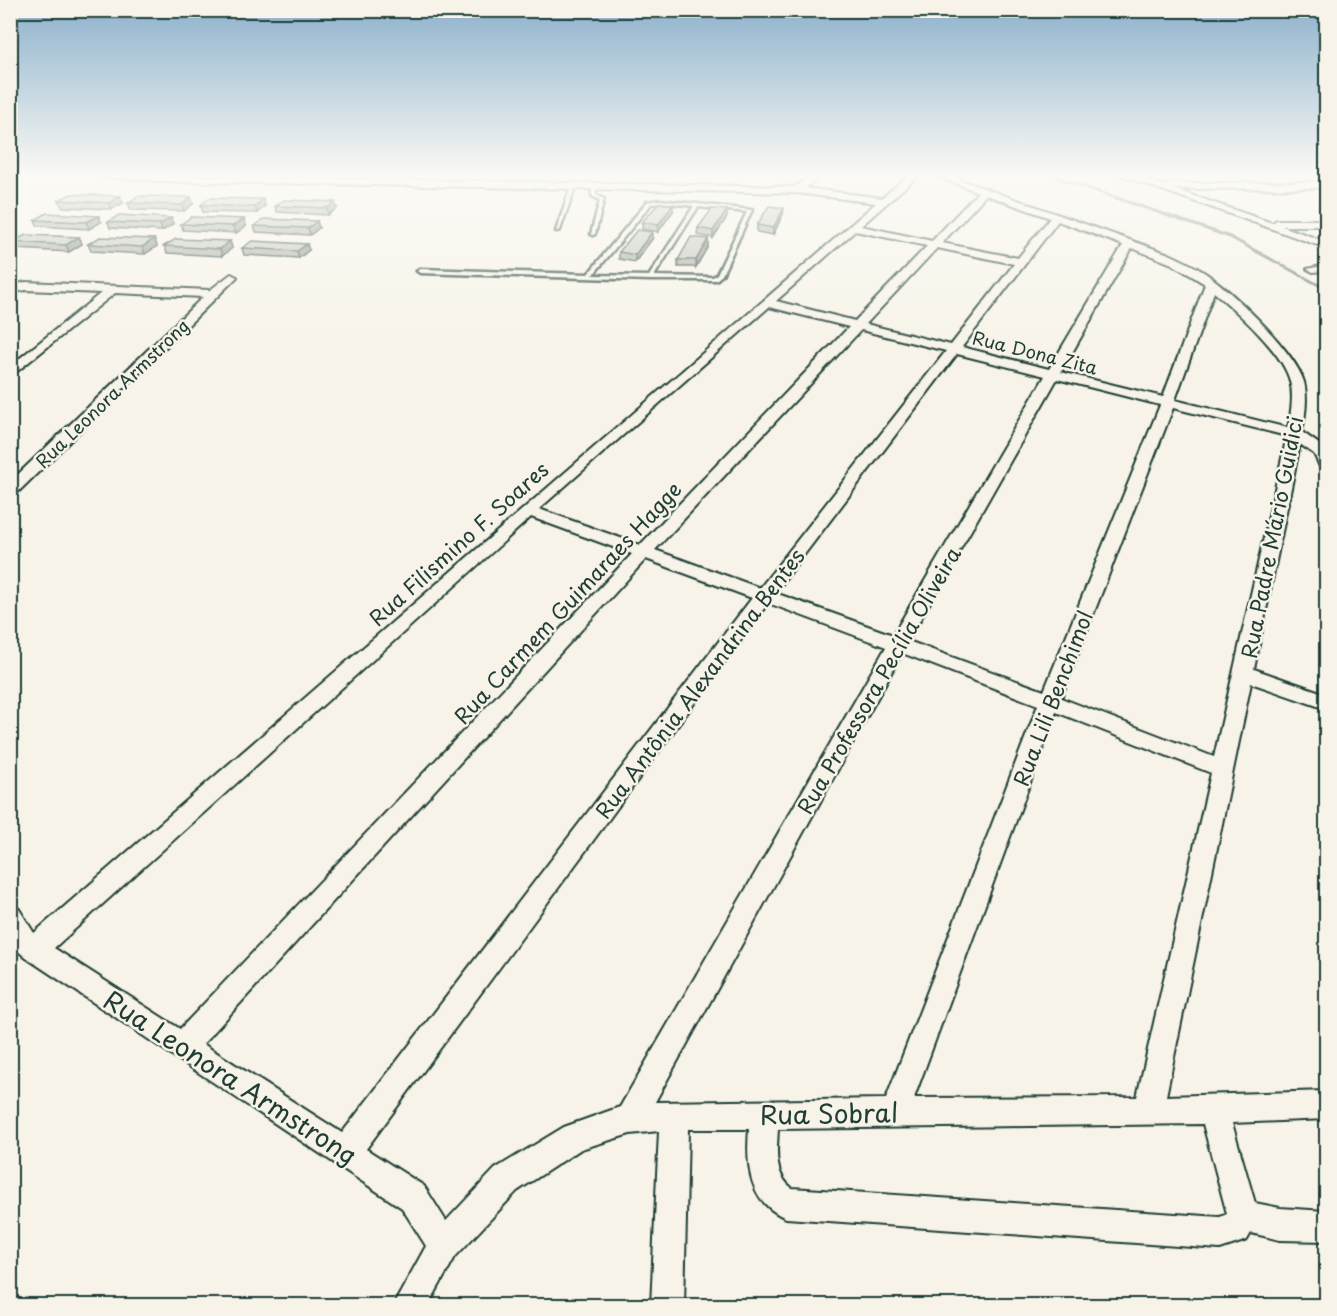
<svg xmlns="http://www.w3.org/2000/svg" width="1337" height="1316" font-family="'Playpen Sans',sans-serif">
<rect width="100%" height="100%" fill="#f7f3e8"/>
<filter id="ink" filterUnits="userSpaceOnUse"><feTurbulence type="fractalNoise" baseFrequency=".0167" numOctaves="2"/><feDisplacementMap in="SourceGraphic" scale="12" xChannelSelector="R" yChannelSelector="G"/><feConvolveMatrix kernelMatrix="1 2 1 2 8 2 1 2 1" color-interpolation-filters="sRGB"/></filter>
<g filter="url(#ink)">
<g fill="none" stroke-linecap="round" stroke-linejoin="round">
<path stroke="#6f8077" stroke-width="3" d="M1047,174L1230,237L1326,289"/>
<g stroke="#1f3d34" stroke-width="5">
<g id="lane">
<path d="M571,187L575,188L560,230L556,231Z"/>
<path d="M594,187L596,188V195L604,199L595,234L593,235L591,234L600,200L592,196V188Z"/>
<path d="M660,200L752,210L722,275L716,280H650L420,273L417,271L420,269L588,274L647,202ZM660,202L694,206L649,276L593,275L651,204ZM698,207L747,212L717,274L713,277L654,276Z"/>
</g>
</g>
<g stroke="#1f3d34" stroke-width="4">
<g id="street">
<path d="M16,174H27L10,186V178Z"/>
<path d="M94,174L794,187L813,174H824L805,188L882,198L910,174H920L861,226L932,241L978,192L931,174H944L1169,254C1180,259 1191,264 1202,271C1229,288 1295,351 1304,382C1308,398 1305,416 1302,432L1326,449V471L1321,469L1314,454L1300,444L1254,669L1326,694V709L1251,683L1166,1096L1326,1091V1119L1232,1123L1255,1203L1280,1208L1326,1211V1241L1280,1240L1251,1233L1247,1240L1220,1249L786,1218C749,1203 746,1165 749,1129H688L684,1306H651L659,1131L630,1134L581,1149L517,1191L455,1257L428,1306H393L426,1246L402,1208L25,957L10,944V906L19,909L34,933L876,203L796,193L159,181L99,177ZM986,195L1050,218L1018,258L942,243ZM1058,221L1123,245L1049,369L962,347ZM855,231L927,246L855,321L776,301ZM937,248L1014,264L951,345L866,324ZM1132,248L1172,264L1205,284L1163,397L1061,372ZM1214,292C1237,312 1282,351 1290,381C1294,396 1291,413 1288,428L1175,400ZM769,307L849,327L640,545L539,509ZM861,330L946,351L760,588L655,550ZM957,354L1045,376L893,635L775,593ZM1057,379L1160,405L1044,691L908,641ZM1173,408L1287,436L1214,757L1061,698ZM531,517L632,554L180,1029L54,948ZM646,559L752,598L342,1133L203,1044ZM768,603L886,647L620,1107L564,1127L495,1169L446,1221L424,1186L366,1149ZM902,653L1038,705L886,1099L655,1102ZM1056,712L1211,773L1137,1097L914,1098ZM1203,1124L1227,1214L1220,1217L792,1188C773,1174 777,1149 778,1129Z"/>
<path d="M1117,174H1130L1165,186L1170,183L1326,182V188L1174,189L1272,223L1277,220H1326V226H1282L1326,242V248Z"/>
<path d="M1326,265V271L1313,272L1307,269Z"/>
<path d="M231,274L237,277L235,279L16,494L10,496V482L203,297L115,293L10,377V366L101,293L26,290L10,293V286L26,282L210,290Z"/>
</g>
</g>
<use href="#lane" fill="#f7f3e8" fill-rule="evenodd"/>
<use href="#street" fill="#f7f3e8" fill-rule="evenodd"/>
</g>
<g fill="#a1a69d" stroke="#1f3d34" stroke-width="1.5">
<path d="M191,197L193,204L184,211L131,210L128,203Z"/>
<path d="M59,200L123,203L112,209L62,207Z"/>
<path d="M201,205L265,206L257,213L203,212Z"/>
<path d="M275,206L337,208L328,215L277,212Z"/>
<path d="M673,211L658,232L642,229V222Z"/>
<path d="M783,214L773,235L757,232V225Z"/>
<path d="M727,217L713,238L697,235L698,228Z"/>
<path d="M35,220L101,222L89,229L38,226Z"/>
<path d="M317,221L319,228L310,235L256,232L254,226Z"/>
<path d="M108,222L173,224L162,231L110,228Z"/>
<path d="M181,224L246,226L236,233L183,230Z"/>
<path d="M79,237L82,244L69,252L16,249L12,242Z"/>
<path d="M154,239L157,246L145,254L91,251L88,244Z"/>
<path d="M652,239L635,262L619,259V252Z"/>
<path d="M708,239V246L696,267H678V260Z"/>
<path d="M230,241L232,248L222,256L167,253L164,246Z"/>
<path d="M242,248L309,250L299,258L244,255Z"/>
</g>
<g fill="#83877f" stroke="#1f3d34" stroke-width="1.5">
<path d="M120,196L123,203L112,209L109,203Z"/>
<path d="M191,197L193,204L184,211L182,205Z"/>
<path d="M263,199L265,206L257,213L255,207Z"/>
<path d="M335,202L337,208L328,215L327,208Z"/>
<path d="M673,205V211L658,232V225Z"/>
<path d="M784,208L783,214L773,235V228Z"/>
<path d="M727,210V217L713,238V231Z"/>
<path d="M99,216L101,222L89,229L86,222Z"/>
<path d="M171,218L173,224L162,231L160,224Z"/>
<path d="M244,219L246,226L236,233L233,226Z"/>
<path d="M317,221L319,228L310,235L308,228Z"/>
<path d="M652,232V239L635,262V255Z"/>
<path d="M79,237L82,244L69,252L66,245Z"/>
<path d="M154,239L157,246L145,254L142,247Z"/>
<path d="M708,239V246L696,267V260Z"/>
<path d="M230,241L232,248L222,256L220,249Z"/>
<path d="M307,244L309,250L299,258L297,251Z"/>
</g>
<g fill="#bbc1b6" stroke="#1f3d34" stroke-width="1.5">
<path d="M71,194L120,196L109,203L59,200Z"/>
<path d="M138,196L191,197L182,205L128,203Z"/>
<path d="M209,198L263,199L255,207L201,205Z"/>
<path d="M284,200L335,202L327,208L275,206Z"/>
<path d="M659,203L673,205L658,225L642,222Z"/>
<path d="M769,206L784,208L773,228L757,225Z"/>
<path d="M712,209L727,210L713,231L698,228Z"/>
<path d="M47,213L99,216L86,222L35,220Z"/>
<path d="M119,215L171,218L160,224L108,222Z"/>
<path d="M191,217L244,219L233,226L181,224Z"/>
<path d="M264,219L317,221L308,228L254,226Z"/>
<path d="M637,230L652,232L635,255L619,252Z"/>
<path d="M26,235L79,237L66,245L12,242Z"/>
<path d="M100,237L154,239L142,247L88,244Z"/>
<path d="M691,237L708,239L696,260H678Z"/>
<path d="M176,239L230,241L220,249L164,246Z"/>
<path d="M252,241L307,244L297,251L242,248Z"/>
</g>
</g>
<linearGradient id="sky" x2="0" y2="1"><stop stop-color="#8db1cc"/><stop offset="0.49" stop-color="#fbfaf5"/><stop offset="1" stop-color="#fbfaf5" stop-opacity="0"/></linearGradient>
<rect width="1337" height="358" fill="url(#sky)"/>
<g text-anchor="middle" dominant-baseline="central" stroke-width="5" stroke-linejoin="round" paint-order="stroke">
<g font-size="18" fill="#1f3d34" stroke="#f7f3e8">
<text transform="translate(1035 352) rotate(14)">Rua Dona Zita</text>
<text transform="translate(112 393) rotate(-44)">Rua Leonora Armstrong</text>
</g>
<g font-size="21" fill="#1f3d34" stroke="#f7f3e8">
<text transform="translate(1271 537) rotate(-79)">Rua Padre Mário Guidici</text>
<text transform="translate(458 543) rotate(-42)">Rua Filismino F. Soares</text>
<text transform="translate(567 602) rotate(-47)">Rua Carmem Guimaraes Hagge</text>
<text transform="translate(878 680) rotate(-60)">Rua Professora Pecília Oliveira</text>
<text transform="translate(699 683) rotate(-53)">Rua Antônia Alexandrina Bentes</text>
<text transform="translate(1052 698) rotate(-69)">Rua Lili Benchimol</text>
</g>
<g font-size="26" fill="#1f3d34" stroke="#f7f3e8">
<text transform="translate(231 1077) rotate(33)">Rua Leonora Armstrong</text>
<text transform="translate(829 1113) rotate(-1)">Rua Sobral</text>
</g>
</g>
<rect width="1337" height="1316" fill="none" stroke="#f7f3e8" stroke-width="36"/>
<rect x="18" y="18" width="1301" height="1280" fill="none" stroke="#1f3d34" stroke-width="2" filter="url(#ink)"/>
</svg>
